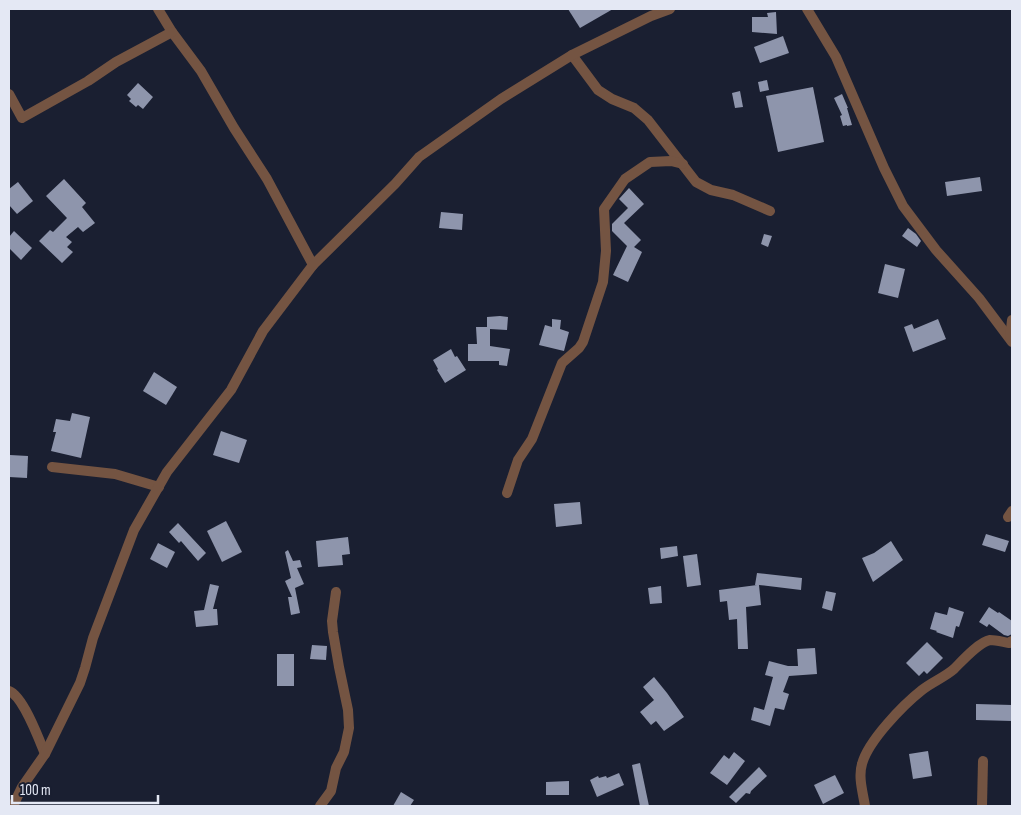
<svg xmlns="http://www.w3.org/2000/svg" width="1021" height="815" font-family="'Sofia Sans Condensed',sans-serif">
<rect width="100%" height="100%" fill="#1a1f31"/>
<g fill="#8e95ac">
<path d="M568,9H613L580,28Z"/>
<path d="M776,12L777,34L752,32V17H768L767,13Z"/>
<path d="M783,36L789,53L760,63L754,47Z"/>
<path d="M767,80L769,90L760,92L758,82Z"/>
<path d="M138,83L153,97L143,109L138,105L136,107L129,101L131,99L127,95Z"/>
<path d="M813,87L824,142L778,152L766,96Z"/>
<path d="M740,91L743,107L735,108L732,93Z"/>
<path d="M842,94L848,108H847L852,125L847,126V125L843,126L840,116L842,115L834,98Z"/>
<path d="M980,177L982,191L947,196L945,182Z"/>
<path d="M64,179L86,203L82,207L95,223L83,232L78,227L66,237L72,242L67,247L73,252L62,263L39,241L50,230L53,232L67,218L46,196Z"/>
<path d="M18,182L33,201L17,214L9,205V189Z"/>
<path d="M629,188L644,204L624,223L641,240L634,247L642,252L628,282L613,275L627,246L612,231V224L628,208L619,199Z"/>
<path d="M441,212L463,214L462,230L439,228Z"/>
<path d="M908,228L916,234L921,241L917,247L902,236Z"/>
<path d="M14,231L32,248L21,260L9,248V237Z"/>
<path d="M764,234L772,236L768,247L761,244Z"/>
<path d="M885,264L905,269L898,298L878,293Z"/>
<path d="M500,316L508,317L507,330L490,329V346L510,349L507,366L499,365V361H468V344H477L476,327H487V317Z"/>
<path d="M552,319L561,320L560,329L569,332L564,351L539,345L545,325L552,327Z"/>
<path d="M938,319L946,339L913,352L904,327L912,324L914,329Z"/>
<path d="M451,349L455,357L457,356L466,370L445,383L437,370L438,369L433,360Z"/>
<path d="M154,372L177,387L166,405L143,391Z"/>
<path d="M72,413L90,417L81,458L51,451L56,432H53L56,419L70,421Z"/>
<path d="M221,431L247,440L239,463L213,455Z"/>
<path d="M10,455L28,456L27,478L9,477Z"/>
<path d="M580,502L582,524L556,527L554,504Z"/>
<path d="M226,521L242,552L222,562L207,531Z"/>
<path d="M178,523L206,553L198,561L181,541L179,543L169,532Z"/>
<path d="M986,534L1009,541L1005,552L982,545Z"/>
<path d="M348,537L350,554L342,555L343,565L318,567L316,541Z"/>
<path d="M891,541L903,560L873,582L862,558L874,553Z"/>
<path d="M158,543L175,552L167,568L150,559Z"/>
<path d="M677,546L678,556L661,559L660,548Z"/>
<path d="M288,550L293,561L300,560L302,567L297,568L304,584L295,588L300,613L291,615L288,597H292L285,581L291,578L285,552Z"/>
<path d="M697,554L701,585L687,587L683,556Z"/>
<path d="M757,573L802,578L801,590L759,585L761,605L746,607L748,649H738L737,619L729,620L727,601L720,602L719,590L757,585H755Z"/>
<path d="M210,584L219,586L213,609H217L218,625L196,627L194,611L204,610Z"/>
<path d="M661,586L662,603L650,604L648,588Z"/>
<path d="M826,591L836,593L832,611L822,608Z"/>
<path d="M949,607L964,612L959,627L956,626L953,638L936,632L937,631L930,629L935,612L947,615Z"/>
<path d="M989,607L998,613L999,612L1012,621V634L1008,636L1004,635L989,624L987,627L979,622Z"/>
<path d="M927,642L943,658L927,674L924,671L919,676L906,663Z"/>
<path d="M312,645L327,646L326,660L310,659Z"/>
<path d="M815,648L817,674L789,676L783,692L789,694L784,710L775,708L770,726L751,720L754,707L764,710L773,677L765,675L769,661L788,666H798L797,649Z"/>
<rect x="277" y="654" width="17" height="32"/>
<path d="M654,677L667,693L684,717L664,731L656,721L651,725L640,712L654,700L643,687Z"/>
<path d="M976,704L1012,705V721L976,720Z"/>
<path d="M928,751L932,776L913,779L909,754Z"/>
<path d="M734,752L745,761L727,785L710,773L724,755L729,759Z"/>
<path d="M640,763L649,806H640L632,765Z"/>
<path d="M759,767L767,776L751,791L750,794L746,793L736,803L729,797Z"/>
<path d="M619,773L624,785L597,797L590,780L598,776L599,778L606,776L607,778Z"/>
<path d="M835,775L844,793L823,804L814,785Z"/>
<path d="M569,781V795H546V782Z"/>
<path d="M401,792L414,800L410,806H393Z"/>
</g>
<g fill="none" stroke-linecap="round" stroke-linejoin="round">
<g stroke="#745442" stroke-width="10">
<path d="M158,9L172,32L201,71L234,128L267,179L313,265"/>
<path d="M807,9L836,57L884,168L903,206L936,250L979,298L1012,342"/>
<path d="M572,55L598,90L612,99L634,108L648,120L696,182L711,190L733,195L770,211"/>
<path d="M9,94L22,118L88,81L116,62L172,32"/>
<path d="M1010,338L1012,320"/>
<path d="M52,467L115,474L159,487"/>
<path d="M507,493L518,460L532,439L562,363L579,348L583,342L603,282L606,251L604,209L625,179L650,162L671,161L683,164"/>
<path d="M1008,517L1012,511"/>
<path d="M9,691C23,696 39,739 45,754"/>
<path d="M13,806L22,787L45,754L80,683L85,668L93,638L134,530L167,472L231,390L263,331L313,265L395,184L419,157L501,99L572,55L651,16L670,9"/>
<path d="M320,806L331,791L336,768L344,752L349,728L348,710L339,667L333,632L332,621L336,592"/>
<path d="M865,806C863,793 858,777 862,764C868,741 903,705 922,690C932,682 945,677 954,669C962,661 979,642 990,640C996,640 1003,642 1009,643L1012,641"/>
<path d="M982,806L983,761"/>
</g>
</g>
<rect width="1021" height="815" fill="none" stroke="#e4e8f4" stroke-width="20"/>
<path d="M12 795v8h146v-8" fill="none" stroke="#e4e8f4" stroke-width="2.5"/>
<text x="20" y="795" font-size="15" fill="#e4e8f4" stroke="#1a1f31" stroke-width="4" paint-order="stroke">100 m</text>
</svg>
